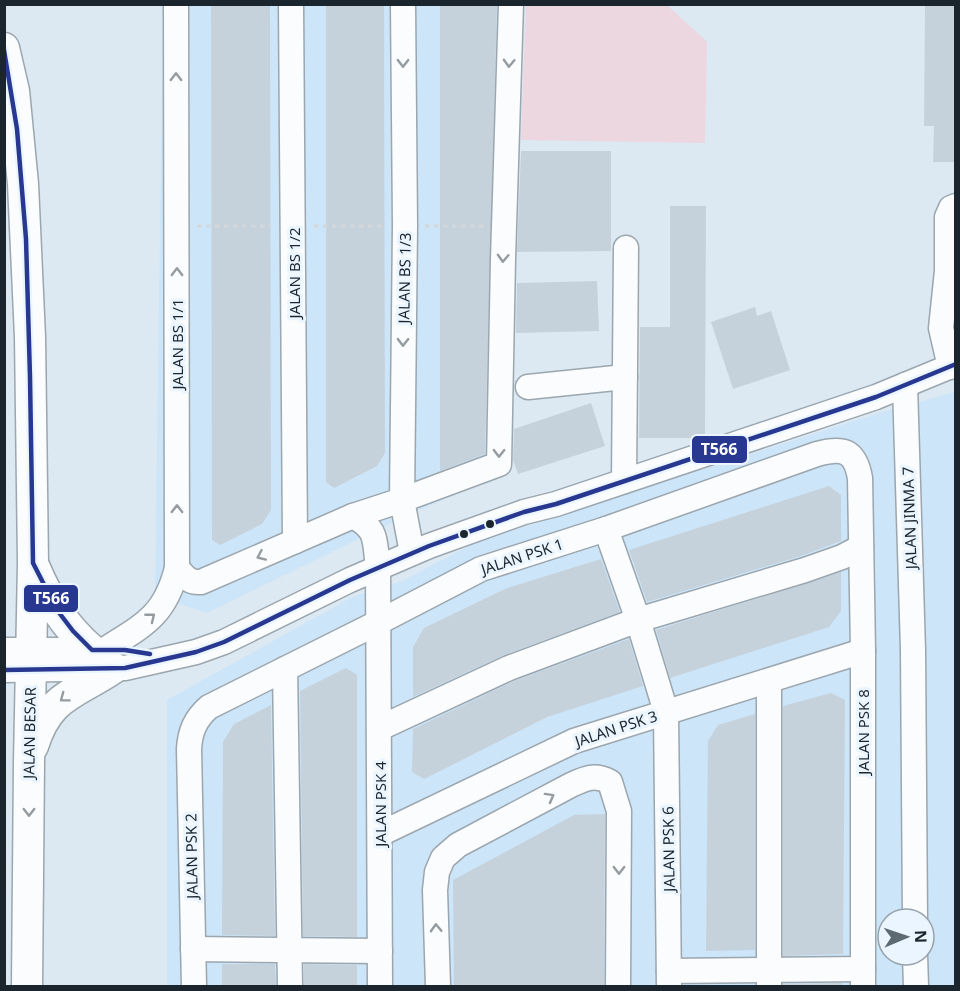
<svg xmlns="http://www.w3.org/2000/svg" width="960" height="991" font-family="'Noto Sans',sans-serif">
<rect width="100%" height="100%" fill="#dce9f3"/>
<g fill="#cce5f8" fill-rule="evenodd">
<path d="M163,5H520L502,475L412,513L207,613L155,596Z"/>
<path d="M955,392V986H167V700L352,597L400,582L477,542L879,413ZM888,919H924V955H888Z"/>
</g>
<path fill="#ecd6e0" d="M526,5H667L707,42L705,143L521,140Z"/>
<g fill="#c6d2db">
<path d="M211,4H270L271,510L262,524L220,545L212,540Z"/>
<path d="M326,4H384L385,453L377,466L334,488L326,482Z"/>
<path d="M440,4H497L485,454L440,471Z"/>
<path d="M925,4H956V162H933L934,126H924Z"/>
<path d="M521,151H611V251L517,252Z"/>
<path d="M670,206H706L705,438H639L640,327H670Z"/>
<path d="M597,281L599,331L516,333L517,283Z"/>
<path d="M755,307L757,316L771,311L790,370L733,389L711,322Z"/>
<path d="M591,403L605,446L518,474L513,460L514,429Z"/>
<path d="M829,486L841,495V541L801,556L647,602L629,550Z"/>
<path d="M601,559L620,612L504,655L413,697V647L424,628L507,588Z"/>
<path d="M841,572V611L829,627L670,678L656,630Z"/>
<path d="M629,639L643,686L547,717L424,779L412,772L413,729L514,681Z"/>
<path d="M346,668L357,675V937L303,936L300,691Z"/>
<path d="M831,693L845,700L843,954L783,956V706Z"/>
<path d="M271,705L275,936L222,935L223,742L234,724Z"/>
<path d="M755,714V950L706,951L708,741L718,725Z"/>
<path d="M605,814L604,987H454L453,880L574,815Z"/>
<path d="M222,964H275L276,987H222Z"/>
<path d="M304,964L357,965V987H304Z"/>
<path d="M842,983V987H783V984Z"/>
</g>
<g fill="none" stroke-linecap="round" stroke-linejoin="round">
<g stroke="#9ba6ae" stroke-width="27">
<g id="minor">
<path d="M291,4L295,541"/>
<path d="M950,367L941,328L947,271V217L951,208L956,206"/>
<path d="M905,385L913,650L915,919"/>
<path d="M528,387L625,377"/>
<path d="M624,481L626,248"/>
<path d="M353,516C379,530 374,541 378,567L380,986"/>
<path d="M606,529L638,620L666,712L669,986"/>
<path d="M412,553L402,500L499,464L503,259L511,4"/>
<path d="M177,568C185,577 189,583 201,582L353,516L402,500L405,226L403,4"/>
<path d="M4,650H101"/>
<path d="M104,650C144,625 165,616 177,568L176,4"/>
<path d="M285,669L290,986"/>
<path d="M4,670L125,668L196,652L224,642L350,580L429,546L524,512L556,504L876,397L956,364"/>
<path d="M380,728L509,668L638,620L805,570L842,557L861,547"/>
<path d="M380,834L574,741L863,651"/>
<path d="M193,949L380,951"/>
<path d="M915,955L916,986"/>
<path d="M669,971L863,969"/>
<path d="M194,986L189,749C190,732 195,719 209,707L379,622L481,569L606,529L817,454C843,447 855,450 860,478L863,651V986"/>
<path d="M438,986L435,890L437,872L443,858L458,845L571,785C586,778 595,774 610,782L619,811L618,986"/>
<path d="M769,986V681"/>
</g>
</g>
<g stroke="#9ba6ae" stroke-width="33">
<g id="major">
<path d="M4,48L14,91L23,184L30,337L33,563L29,762L27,986"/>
<path d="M35,568C49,601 65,627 92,650"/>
<path d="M33,746C49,695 74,695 114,668"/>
</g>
</g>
<g stroke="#d4d7da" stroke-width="3" stroke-dasharray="4.5 4.5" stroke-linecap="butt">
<path d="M197,226H271"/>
<path d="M314,226H385"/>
<path d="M425,226H484"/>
</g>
<use href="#minor" stroke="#fafcfd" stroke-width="24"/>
<use href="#major" stroke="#fafcfd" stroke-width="30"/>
<g stroke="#eaf5ff" stroke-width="9">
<g id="bus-1">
<path d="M4,50L17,129L26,239L30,377L33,563L57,610L73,631L92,650H125L150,654"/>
<path d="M4,670L125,668L196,652L224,642L350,580L429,546L524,512L556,504L876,397L956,364"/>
</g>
</g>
<use href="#bus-1" stroke="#283890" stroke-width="4.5"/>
</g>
<defs><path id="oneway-chevron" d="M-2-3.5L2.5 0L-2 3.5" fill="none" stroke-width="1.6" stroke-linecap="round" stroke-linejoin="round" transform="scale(1.5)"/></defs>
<g stroke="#959b9f">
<use href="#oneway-chevron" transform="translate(403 63) rotate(90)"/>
<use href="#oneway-chevron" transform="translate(509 63) rotate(92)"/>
<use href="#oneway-chevron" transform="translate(176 77) rotate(-90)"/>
<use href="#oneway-chevron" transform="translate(503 258) rotate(92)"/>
<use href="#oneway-chevron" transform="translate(177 272) rotate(-90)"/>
<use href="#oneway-chevron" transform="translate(403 342) rotate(91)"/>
<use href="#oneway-chevron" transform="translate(499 453) rotate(91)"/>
<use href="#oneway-chevron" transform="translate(177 509) rotate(-90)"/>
<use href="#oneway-chevron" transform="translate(261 556) rotate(156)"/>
<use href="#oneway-chevron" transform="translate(151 617) rotate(-39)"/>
<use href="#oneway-chevron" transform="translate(64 698) rotate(143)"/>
<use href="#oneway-chevron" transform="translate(550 797) rotate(-29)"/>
<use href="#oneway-chevron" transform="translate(29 812) rotate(90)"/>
<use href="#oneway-chevron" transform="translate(619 870) rotate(90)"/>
<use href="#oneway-chevron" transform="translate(436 928) rotate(-92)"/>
</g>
<g fill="#1a252d" stroke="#eaf5ff" stroke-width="2">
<circle cx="490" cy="524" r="5"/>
<circle cx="464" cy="534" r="5"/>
</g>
<g text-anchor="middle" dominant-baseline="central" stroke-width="6" stroke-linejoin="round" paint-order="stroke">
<g font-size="15" fill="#1a252d" stroke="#eaf5ff">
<text transform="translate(294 273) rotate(-90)">JALAN BS 1/2</text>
<text transform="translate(404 278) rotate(-89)">JALAN BS 1/3</text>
<text transform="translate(177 344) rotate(-90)">JALAN BS 1/1</text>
<text transform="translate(909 518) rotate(-92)">JALAN JINMA 7</text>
<text transform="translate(522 556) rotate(-18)">JALAN PSK 1</text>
<text transform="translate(616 728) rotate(-18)">JALAN PSK 3</text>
<text transform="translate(863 732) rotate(-90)">JALAN PSK 8</text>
<text transform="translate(29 733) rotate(-89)">JALAN BESAR</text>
<text transform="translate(380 804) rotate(-90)">JALAN PSK 4</text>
<text transform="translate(668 849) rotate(-91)">JALAN PSK 6</text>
<text transform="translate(191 856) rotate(-91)">JALAN PSK 2</text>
</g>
</g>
<g stroke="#eaf5ff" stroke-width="2">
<rect x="691" y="435" width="57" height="29" rx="6" fill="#283890"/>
<rect x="23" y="584" width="56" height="29" rx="6" fill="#283890"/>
</g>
<g font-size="16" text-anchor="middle" font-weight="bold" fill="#fff">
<text x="719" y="455">T566</text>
<text x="51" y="604">T566</text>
</g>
<rect width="960" height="991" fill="none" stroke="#1a252d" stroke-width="12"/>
<g transform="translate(906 937) rotate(88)"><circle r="28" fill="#eaf5ff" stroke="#97a2ab" stroke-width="1.5"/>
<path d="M0-4.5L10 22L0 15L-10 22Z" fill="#5e6a72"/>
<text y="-9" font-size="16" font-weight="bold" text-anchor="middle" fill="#1a252d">N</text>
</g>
</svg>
